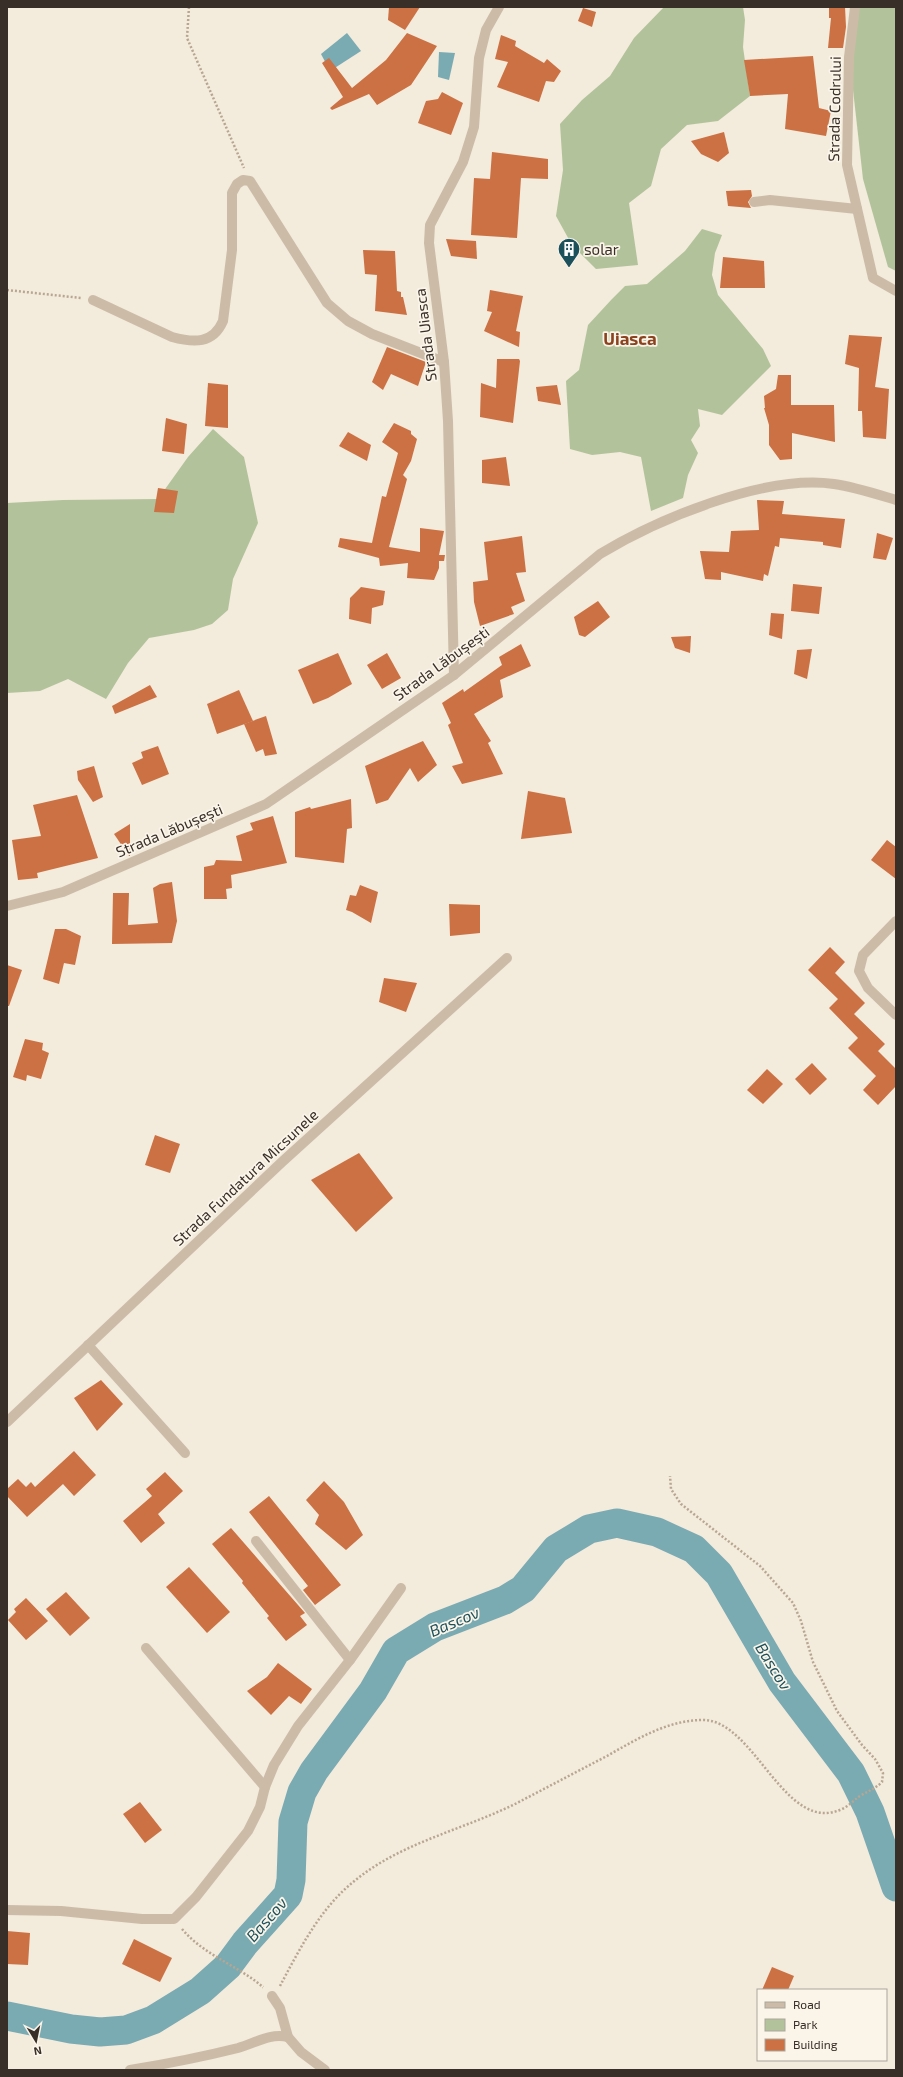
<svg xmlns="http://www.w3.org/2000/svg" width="903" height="2077" font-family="'Exo 2',sans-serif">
<rect width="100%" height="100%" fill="#f3ebdc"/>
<g fill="#b2c39b">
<path d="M664,7H743L745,20L743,47L750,96L718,121L687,125L661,149L651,186L629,203L638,265L596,269L572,245L556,216L563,170L560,124L582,100L610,76L634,38Z"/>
<path d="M853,7H896V271L888,267L863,179L848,45Z"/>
<path d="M702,229L722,235L715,253L712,275L718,295L763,349L771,366L722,415L698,409L700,426L691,440L698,453L688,475L683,498L651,511L641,457L620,452L592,455L570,449L566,381L579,370L588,325L612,299L625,286L647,284L685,251Z"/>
<path d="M213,429L244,457L258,523L233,579L228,610L212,624L194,630L149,638L128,663L106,699L68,679L40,691L7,693V503L63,500L158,499L188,457Z"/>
</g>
<g fill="#7aaab2">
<path d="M347,33L361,51L330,71L321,54Z"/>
<path d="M439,52L455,53L449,80L438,77Z"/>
</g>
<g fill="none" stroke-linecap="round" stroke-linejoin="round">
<path stroke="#7aaab2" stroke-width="29" d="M7,2016L71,2029L100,2032L126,2030L153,2020L200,1991L228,1966L245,1943L288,1895L291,1880L293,1822L302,1792L314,1771L373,1691L396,1651L435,1627L505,1600L523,1589L556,1549L589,1529L617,1523L657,1532L694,1549L719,1574L782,1682L851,1773L870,1812L896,1887"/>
</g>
<g fill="#cb7143">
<path d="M389,7H420L405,30L388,20Z"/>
<path d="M829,7H845L846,27L843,48H828L831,18H829Z"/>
<path d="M583,8L596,12L592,27L578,21Z"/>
<path d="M407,33L437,46L411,85L377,105L369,94L332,110L330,108L343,97L322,63L329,58L352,88L386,60Z"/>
<path d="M501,35L516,41L515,46L544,63L547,59L561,71L554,82L546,81L539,102L497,87L508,62L495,59Z"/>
<path d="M813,56L819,108L831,111L826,136L785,129L788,94L750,96L744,60Z"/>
<path d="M442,92L463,103L451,135L418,123L426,101L438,99Z"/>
<path d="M724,132L729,153L718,162L701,154L691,141Z"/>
<path d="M492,152L548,159V179L521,178L517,238L471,235L474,178L490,179Z"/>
<path d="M751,190L752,196L748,202L751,208L728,206L726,191Z"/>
<path d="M446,239L476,241L477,259L451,256Z"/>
<path d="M363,250L395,251L397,291L401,292V297H403L407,315L375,311L377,275L365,274Z"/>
<path d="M723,257L764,261L765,288H720Z"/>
<path d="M490,290L523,296L516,331L520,332L519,347L484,331L492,312L487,311Z"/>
<path d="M849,335L882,337L875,387L889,389L886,439L863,437L862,411H858L859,368L845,364Z"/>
<path d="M387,347L426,362L418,386L391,374L383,390L372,382Z"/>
<path d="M497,359H519L520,361L513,423L480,417L481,383L496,388Z"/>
<path d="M778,375H791V405H834L835,442L792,433V459L780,460L769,445V425L764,408H765L764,396L776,389Z"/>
<path d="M208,383L228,385V428L205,426Z"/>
<path d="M557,385L561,405L538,401L536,387Z"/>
<path d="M166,418L187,424L184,454L162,451Z"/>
<path d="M394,423L411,431V434L417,439L411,461L403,475L407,479L389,547L420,552V528L444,531L439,555H445L444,561H439V568L434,580L407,578L408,563L380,566L379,558L338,547L340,538L372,543L382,496L386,497L398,453L382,442Z"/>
<path d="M348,432L371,445L367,461L339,446Z"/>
<path d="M506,457L510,486L482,483V460Z"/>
<path d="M158,488L178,491L174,513L154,512Z"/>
<path d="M757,500L784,501L782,514L845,519L841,548L823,545V542L780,538L779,547L775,546L768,576L764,574L763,581L721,572V580L705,579L700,551L729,552L731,531L759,530Z"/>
<path d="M877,533L893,538L886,560L873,558Z"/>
<path d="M522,536L526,572L516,573L525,601L511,607L514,614L480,626L474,602L473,582L488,580L484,542Z"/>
<path d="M793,584L822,587L819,614L791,611Z"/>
<path d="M361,587L385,591L383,605L372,608L371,624L349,619L350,598Z"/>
<path d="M598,601L610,617L585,637L579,635L574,617Z"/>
<path d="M771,613L784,614L782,639L769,635Z"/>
<path d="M691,636L690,653L675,648L671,637Z"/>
<path d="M521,644L531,666L500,680L503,697L474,714L491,741L488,743L503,774L462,784L452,766L463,763L448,725L451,723L442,703L463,689L464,692L502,665L499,657Z"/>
<path d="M812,649L807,679L794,674L797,650Z"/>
<path d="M338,653L352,684L328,698L313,704L298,670Z"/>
<path d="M387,653L401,678L382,689L367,665Z"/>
<path d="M150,685L157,697L115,714L112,706Z"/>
<path d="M239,690L253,721L217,734L207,704Z"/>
<path d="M266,716L277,754L265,756L263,749L256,752L244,724Z"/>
<path d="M423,741L437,765L418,782L410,768L388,800L376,804L365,766Z"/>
<path d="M158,746L169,774L142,785L132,763L143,758L141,752Z"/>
<path d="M94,766L103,797L93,802L78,780L77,771Z"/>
<path d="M528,791L565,798L572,833L521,839Z"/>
<path d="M77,795L98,858L37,873L38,878L18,880L12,840L41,836L33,805Z"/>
<path d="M351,799L352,828L347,829L344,863L295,857V812L310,807L311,809Z"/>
<path d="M273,816L287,863L231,875L232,888L226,889L227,899H204V867L214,865L216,860L242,861L236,836L253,830L250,823Z"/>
<path d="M130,824V856H129L114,834Z"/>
<path d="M887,840L896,847V879L871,860Z"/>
<path d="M172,882L177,921L172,943L112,944L113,893H129L128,925L158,923L153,888L160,884Z"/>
<path d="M360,885L378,892L371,923L352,912L346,910L350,895L356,896Z"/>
<path d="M449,904L480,905V933L450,936Z"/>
<path d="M55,929H66L81,936L75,965L64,963L59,984L43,979Z"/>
<path d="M830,947L845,962L835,973L865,1003L854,1014L885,1044L878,1051L896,1069V1086L878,1105L863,1090L876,1076L848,1048L858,1038L829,1008L838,999L808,970Z"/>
<path d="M7,965L22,970L9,1006H7Z"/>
<path d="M384,978L417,983L406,1012L379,1002Z"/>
<path d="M25,1039L43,1043L42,1050L49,1053L41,1079L27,1075L26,1081L13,1077Z"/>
<path d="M812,1063L827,1079L810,1095L795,1079Z"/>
<path d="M767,1069L783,1084L763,1104L747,1090Z"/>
<path d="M155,1135L180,1144L170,1173L145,1165Z"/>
<path d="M359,1153L393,1198L356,1232L311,1180Z"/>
<path d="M101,1380L123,1404L97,1431L74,1398Z"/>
<path d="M74,1451L96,1475L74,1496L63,1484L27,1517L7,1496V1489L18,1479L26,1487L31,1482L35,1487Z"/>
<path d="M165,1472L183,1491L158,1514L165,1523L141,1543L123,1521L152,1496L146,1489Z"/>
<path d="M324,1481L344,1502L363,1535L346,1550L315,1524L319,1515L306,1500Z"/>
<path d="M269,1496L341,1585L315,1605L303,1590L308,1586L249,1512Z"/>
<path d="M231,1528L305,1613L300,1616L307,1625L286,1641L267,1618L269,1616L242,1583L243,1581L212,1544Z"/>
<path d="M189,1567L230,1612L207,1633L166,1587Z"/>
<path d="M66,1592L90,1618L70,1636L46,1609Z"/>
<path d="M26,1598L48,1621L26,1640L8,1620L16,1612L14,1609Z"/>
<path d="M278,1663L312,1689L301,1704L289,1696L271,1715L247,1691L267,1677Z"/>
<path d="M140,1802L162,1830L145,1843L123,1814Z"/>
<path d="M7,1931L30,1933L28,1965L7,1964Z"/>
<path d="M134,1939L172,1958L160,1982L122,1964Z"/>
<path d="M772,1967L794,1976L788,1990H762Z"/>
</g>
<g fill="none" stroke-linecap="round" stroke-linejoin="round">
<g stroke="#b8a691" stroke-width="2.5" stroke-dasharray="2 2" stroke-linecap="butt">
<path d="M189,7L187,38L244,168"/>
<path d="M7,290L81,298"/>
<path d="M182,1929C205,1956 237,1965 263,1987"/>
<path d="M280,1986C299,1950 320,1909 352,1883C399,1843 460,1831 515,1804C546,1788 576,1772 607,1756C637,1739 668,1720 703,1720C755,1720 785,1836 842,1809C849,1806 854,1800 860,1796C868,1791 875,1789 882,1782L883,1773L875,1759L862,1745L837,1711L813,1662L801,1621L793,1603L760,1566L681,1504L671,1489L670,1476"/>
</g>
<g stroke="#ccbca7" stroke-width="10">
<path d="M855,7L849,57L847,165L873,278L896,291"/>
<path d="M754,202L770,200L857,209"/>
<path d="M93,300L172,337C194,343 213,344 223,321L232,250V193L237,184L243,180L250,181L327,303L348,321L372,334L444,362"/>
<path d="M454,675L448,421L444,362L429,243L430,225L463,162L474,127L479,58L486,30L499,7"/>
<path d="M7,906L63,892L266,804L454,675L600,554C658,519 765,474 834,484C855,487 876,494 896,500"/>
<path d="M896,921L863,955L859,971L868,988L896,1015"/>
<path d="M88,1345L185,1453"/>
<path d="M7,1422L282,1162L507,958"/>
<path d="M256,1541L350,1660"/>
<path d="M146,1648L265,1787"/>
<path d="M7,1910L61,1911L142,1919H174L196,1897L248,1831L260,1807L265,1787L274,1765L298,1726L350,1660L401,1588"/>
<path d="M272,1996L280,2008L288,2037L301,2052L325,2070"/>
<path d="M130,2070C166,2064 202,2057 238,2048C256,2043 269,2033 288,2037"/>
</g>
</g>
<defs>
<g id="building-pin" transform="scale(1.15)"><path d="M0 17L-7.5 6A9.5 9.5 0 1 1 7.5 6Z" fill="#1c515c" stroke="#faf4e9"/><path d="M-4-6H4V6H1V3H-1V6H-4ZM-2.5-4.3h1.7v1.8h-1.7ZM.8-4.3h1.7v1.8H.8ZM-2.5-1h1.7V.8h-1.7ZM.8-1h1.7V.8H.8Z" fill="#fff"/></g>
</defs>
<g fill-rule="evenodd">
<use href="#building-pin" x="569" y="249"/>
</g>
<g text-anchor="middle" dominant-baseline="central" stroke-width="3.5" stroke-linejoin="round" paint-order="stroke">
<g font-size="15" fill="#382f28" stroke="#faf4e9">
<text transform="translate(834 109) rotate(-89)">Strada Codrului</text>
<text transform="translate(425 335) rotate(-97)">Strada Uiasca</text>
<text transform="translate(441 663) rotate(-36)">Strada Lăbușești</text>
<text transform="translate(169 830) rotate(-23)">Strada Lăbușești</text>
<text transform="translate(245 1177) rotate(-43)">Strada Fundatura Micsunele</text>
</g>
<g font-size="15" fill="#382f28" stroke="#faf4e9" text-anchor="start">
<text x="584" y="249">solar</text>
</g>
<g font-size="16" font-style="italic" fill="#1c515c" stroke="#faf4e9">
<text transform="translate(454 1621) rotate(-23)">Bascov</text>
<text transform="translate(774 1666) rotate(58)">Bascov</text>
<text transform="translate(266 1919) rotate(-49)">Bascov</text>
</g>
<g font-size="17" font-weight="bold" fill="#8b421e" stroke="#faf4e9">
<text x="630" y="338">Uiasca</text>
</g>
</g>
<rect width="903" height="2077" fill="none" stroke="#382f28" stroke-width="16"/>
<rect x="757" y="1989" width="130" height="72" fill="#faf4e9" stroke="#aca59c"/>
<rect x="765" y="2002" width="20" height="6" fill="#ccbca7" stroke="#aca59c"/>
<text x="793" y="2009" font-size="12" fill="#382f28">Road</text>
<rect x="765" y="2019" width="20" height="12" fill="#b2c39b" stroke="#aca59c"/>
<text x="793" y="2029" font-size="12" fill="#382f28">Park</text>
<rect x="765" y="2039" width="20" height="12" fill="#cb7143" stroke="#aca59c"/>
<text x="793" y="2049" font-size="12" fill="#382f28">Building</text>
<g transform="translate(36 2041) rotate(170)" stroke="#faf4e9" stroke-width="3" paint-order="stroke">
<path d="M0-3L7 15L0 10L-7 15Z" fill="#382f28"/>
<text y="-6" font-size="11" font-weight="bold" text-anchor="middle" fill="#382f28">N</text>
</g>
</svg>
